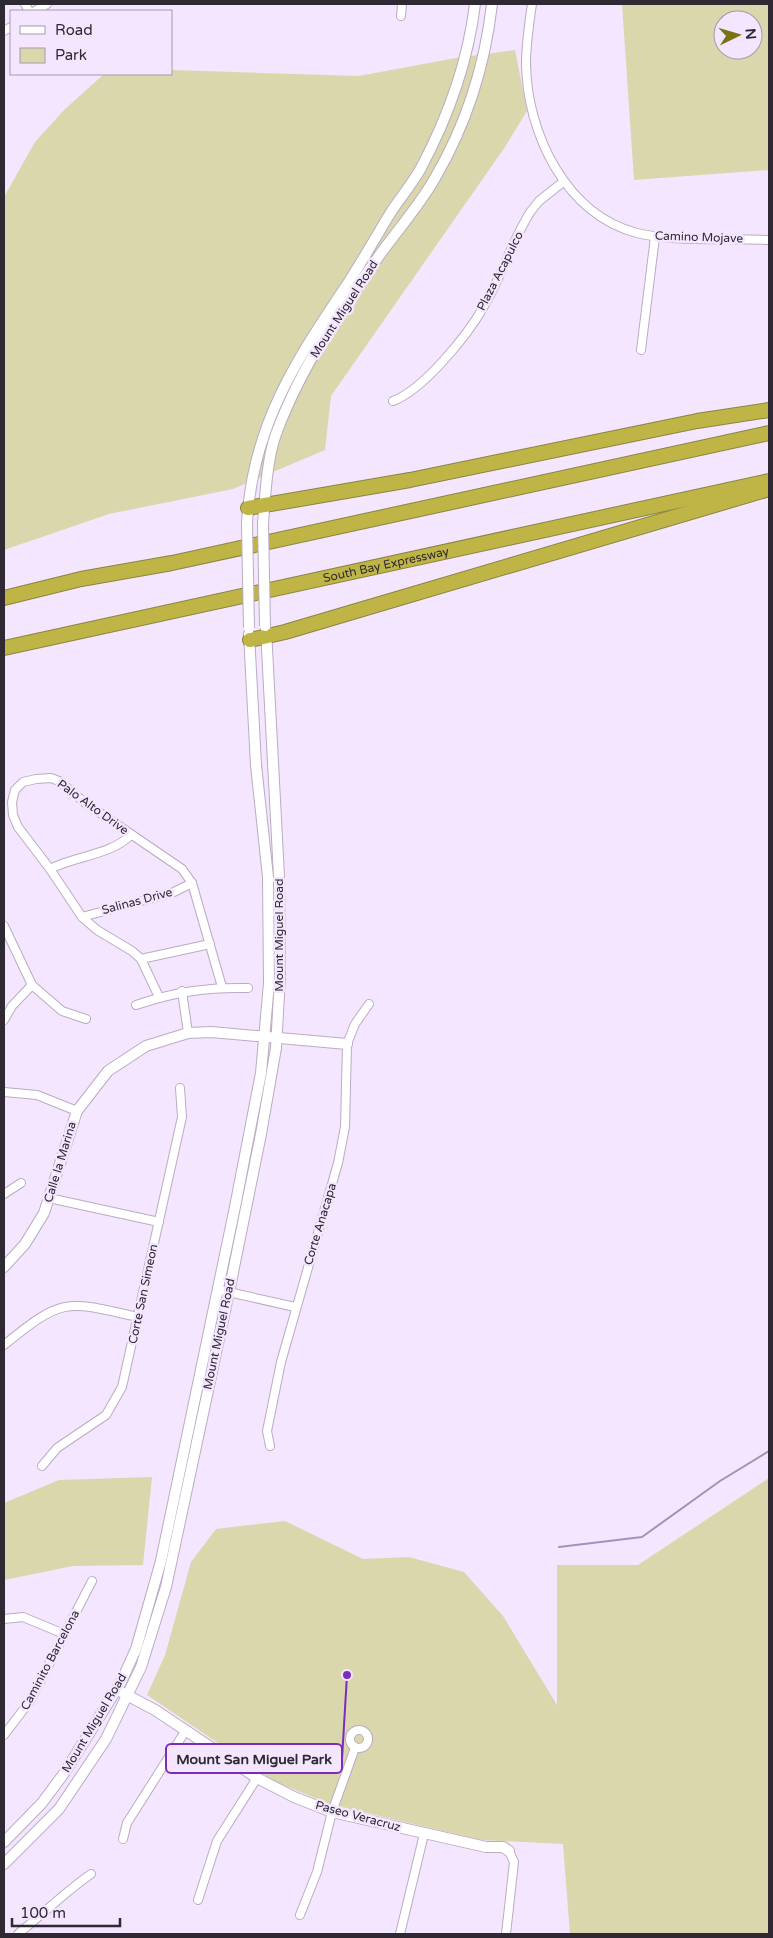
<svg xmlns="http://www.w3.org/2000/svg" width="773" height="1938" font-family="'Varela Round',sans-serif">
<rect width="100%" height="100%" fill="#f3e6fe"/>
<g fill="#dbd7ac" fill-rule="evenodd">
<path d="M622,4H769V170L634,180ZM723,20H753V50H723Z"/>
<path d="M515,50L527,111L505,147L331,396L325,450L233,489L109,514L4,550V197L35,142L65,109L104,74H171V70L359,76L456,58Z"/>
<path d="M152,1477L143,1565L73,1566L4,1580V1503L59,1480Z"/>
<path d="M769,1478V1934H570L563,1844L481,1840L329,1804L274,1781L147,1695L165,1655L191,1562L216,1529L285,1521L363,1559L409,1557L464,1572L503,1616L557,1705V1565H638Z"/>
</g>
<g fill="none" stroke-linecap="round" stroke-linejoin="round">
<path stroke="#a78fb9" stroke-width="2" d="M559,1547L642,1537L720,1481L769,1451"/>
<g stroke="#b9acc3" stroke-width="10">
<g id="street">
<path d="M25,4L29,11"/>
<path d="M532,4C529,24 526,44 526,64C527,133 566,215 637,233C673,242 730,238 769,240"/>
<path d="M35,11L47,4"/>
<path d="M401,16L402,4"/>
<path d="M4,31L11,27"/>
<path d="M641,350L655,237"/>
<path d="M393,401C423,390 468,335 484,306C502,276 512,240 531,211L539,201L563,182"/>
<path d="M50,869C77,855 109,856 131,835"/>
<path d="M82,917L174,892L192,883"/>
<path d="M4,926L32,985L62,1011L86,1019"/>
<path d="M141,959L210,944"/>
<path d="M182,991L188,1033"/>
<path d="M159,997L141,959L132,951L97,930L82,917L50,869L18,827L13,815L12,802L15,790L23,782L36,779L51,778L59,781L84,802L182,869L192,883L222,987"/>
<path d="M136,1005C175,992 207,987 248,988"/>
<path d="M4,1020L12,1006L32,985"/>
<path d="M4,1092L37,1095L77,1111"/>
<path d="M4,1194L21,1183"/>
<path d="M49,1198L159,1222"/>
<path d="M224,1291L295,1307"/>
<path d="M4,1345C62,1298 65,1300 137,1317"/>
<path d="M270,1446L267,1431L281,1362L338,1163L345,1127L347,1044L355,1024L369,1004"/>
<path d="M42,1466L57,1448L106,1415L122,1387L182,1117L180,1088"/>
<path d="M4,1619L23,1617L64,1634"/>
<circle cx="359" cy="1739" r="9"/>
<path d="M4,1735L30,1701L92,1581"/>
<path d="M123,1839L127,1823L186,1730"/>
<path d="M198,1900L217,1841L257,1778"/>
<path d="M300,1915L317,1872L332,1812L355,1748"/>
<path d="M18,1934C43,1914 65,1892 91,1874"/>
<path d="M400,1934L424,1834"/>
<path d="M506,1934L514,1862L509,1851"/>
</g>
</g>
<g stroke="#b9acc3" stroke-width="12">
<g id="secondary">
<path d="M247,524C252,425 297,359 350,280C364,258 377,235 391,212C401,197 412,184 421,168C448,117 468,62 475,4"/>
<path d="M263,524C265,498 267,458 276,434C301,366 342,307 384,249C401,226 421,203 435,178C466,125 485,65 492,4"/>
<path d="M4,1267L25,1244L44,1213L77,1111L108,1071L146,1046L188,1033L211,1032L347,1044"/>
<path d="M123,1693L155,1710L257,1778L294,1797L332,1812L486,1847H503L509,1851"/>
<path d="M4,1842L42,1803L65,1772L121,1682L136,1649L161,1561L235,1207L261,1073L269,983L268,877L256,765L249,634"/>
<path d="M4,1864L59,1809L106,1739L141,1667L166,1587L229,1292L261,1134L276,1048L280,977L279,876L266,630"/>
</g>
</g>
<g stroke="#8c8440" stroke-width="16">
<g id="highway">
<path d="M248,508L410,480L697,421L769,410"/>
<path d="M4,598L81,579L172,563L769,433"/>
<path d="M250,640L285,632L769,489"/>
<path id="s1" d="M4,648L769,481"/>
</g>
</g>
<use href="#street" stroke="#fff" stroke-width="8"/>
<use href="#secondary" stroke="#fff" stroke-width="10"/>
<use href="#highway" stroke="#bfb547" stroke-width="14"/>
<g stroke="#b9acc3" stroke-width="12" stroke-linecap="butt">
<g id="secondary-bridge">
<path d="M247,524L249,628"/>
<path d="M263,524L265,626"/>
</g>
</g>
<use href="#secondary-bridge" stroke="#fff" stroke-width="10"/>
</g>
<g text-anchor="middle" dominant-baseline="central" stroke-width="5" stroke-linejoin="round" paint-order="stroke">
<g font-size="12" fill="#2e2932" stroke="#f3e6fe">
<text transform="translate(699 237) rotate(2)">Camino Mojave</text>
<text transform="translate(500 271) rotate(-63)">Plaza Acapulco</text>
<text transform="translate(344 309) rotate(-57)">Mount Miguel Road</text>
<text stroke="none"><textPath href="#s1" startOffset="391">South Bay Expressway</textPath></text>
<text transform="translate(93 807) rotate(36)">Palo Alto Drive</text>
<text transform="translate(137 901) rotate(-15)">Salinas Drive</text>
<text transform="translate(279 935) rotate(-90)">Mount Miguel Road</text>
<text transform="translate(60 1162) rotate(-73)">Calle la Marina</text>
<text transform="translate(320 1224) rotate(-73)">Corte Anacapa</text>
<text transform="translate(143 1294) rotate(-78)">Corte San Simeon</text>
<text transform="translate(219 1334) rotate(-78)">Mount Miguel Road</text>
<text transform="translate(50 1660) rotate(-62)">Caminito Barcelona</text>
<text transform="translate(94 1723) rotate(-59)">Mount Miguel Road</text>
<text transform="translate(358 1816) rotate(15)">Paseo Veracruz</text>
</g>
</g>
<path fill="none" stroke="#7b2cbf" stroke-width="2" d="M347 1675L342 1759"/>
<circle fill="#7b2cbf" stroke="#f3e6fe" stroke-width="2" cx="347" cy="1675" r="5"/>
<rect fill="#f3e6fe" stroke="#7b2cbf" stroke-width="2" x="166" y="1744" width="176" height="29" rx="5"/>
<g font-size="14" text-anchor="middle" font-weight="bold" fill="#2e2932">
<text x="254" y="1764">Mount San Miguel Park</text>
</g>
<rect width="773" height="1938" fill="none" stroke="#2e2932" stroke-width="10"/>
<rect x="10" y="10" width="162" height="65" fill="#f3e6fe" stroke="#a49aac"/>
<rect x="20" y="26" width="25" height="8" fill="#ffffff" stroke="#a49aac"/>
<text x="55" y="35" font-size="15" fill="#2e2932">Road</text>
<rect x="20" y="48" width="25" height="15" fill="#dbd7ac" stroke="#a49aac"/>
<text x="55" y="60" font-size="15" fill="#2e2932">Park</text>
<g transform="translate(738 35) rotate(85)"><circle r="24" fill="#f3e6fe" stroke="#a49aac"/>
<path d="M0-4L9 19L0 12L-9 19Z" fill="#7a7214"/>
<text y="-8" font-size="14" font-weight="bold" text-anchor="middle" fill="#2e2932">N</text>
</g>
<path d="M12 1918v8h108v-8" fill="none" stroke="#2e2932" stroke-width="2.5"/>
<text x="20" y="1918" font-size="15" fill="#2e2932" stroke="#f3e6fe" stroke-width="4" paint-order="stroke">100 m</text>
</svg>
